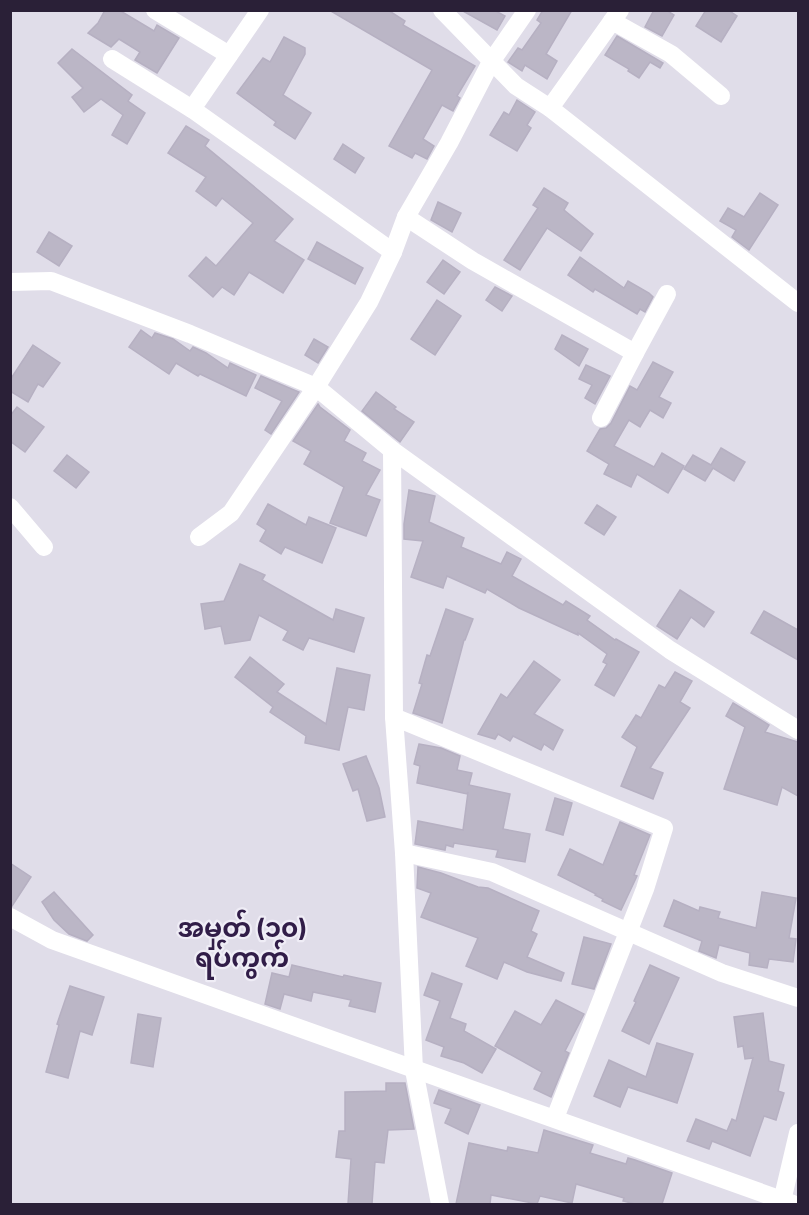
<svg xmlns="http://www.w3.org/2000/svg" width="809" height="1215" font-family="'Titillium Web','Noto Sans Myanmar',sans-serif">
<rect width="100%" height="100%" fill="#e0dde9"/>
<g fill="#bbb6c6" stroke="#b6b0c2" stroke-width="1.5">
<path d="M105,10H119L154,31L157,25L179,38L157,73L135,60L140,52L119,39L111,47L88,33L98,23Z"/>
<path d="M329,10H388L405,21L403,25L475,66L457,96L460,98L453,111L442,105L423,139L434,146L427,159L415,153L412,158L389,146L432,70Z"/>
<path d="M461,10H494L505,16L497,30Z"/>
<path d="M543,10H572L546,54L557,61L547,79L525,65L522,71L508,62L518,48L522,50L541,23L537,20Z"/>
<path d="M654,10H666L674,15L662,36L645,27Z"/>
<path d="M706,10H728L737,16L721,42L696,26Z"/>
<path d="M617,36L663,63L660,68L650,62L639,78L628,71L629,69L605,55Z"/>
<path d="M284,37L305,48V54L283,95L311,113L295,139L274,125L276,122L237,93L263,58L270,62Z"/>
<path d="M72,49L132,95L128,101L145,113L127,144L112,135L123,115L101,99L84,112L72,97L83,88L58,63Z"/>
<path d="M517,100L535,112L527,125L531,128L517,151L490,135L504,112L509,115Z"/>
<path d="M186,126L209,140L205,146L293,219L274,241L304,260L283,293L249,272L234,295L222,287L213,297L189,276L206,257L216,266L253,223L222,198L216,206L196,191L206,177L168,153Z"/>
<path d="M343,144L364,158L355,173L334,159Z"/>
<path d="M544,188L568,203L564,210L593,234L581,251L547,228L520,270L504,260L538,208L533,205Z"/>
<path d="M760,193L778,205L749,250L732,237L736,230L720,221L728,208L744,217Z"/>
<path d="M438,202L461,213L452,232L431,220Z"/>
<path d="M49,232L72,246L59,266L37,252Z"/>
<path d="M317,242L363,268L355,284L308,259Z"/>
<path d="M580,257L624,288L628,281L649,293L653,297L645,312L640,309L637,314L595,289L593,292L568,275Z"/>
<path d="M443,260L460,272L444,294L427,282Z"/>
<path d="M495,287L512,296L502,311L486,300Z"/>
<path d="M437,300L461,316L435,355L411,339Z"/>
<path d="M141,330L152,338L155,333L173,339L190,351L193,347L206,353L228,368L230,363L256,375L246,396L200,374L198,376L176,363L169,374L129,347Z"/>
<path d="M562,335L588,349L579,366L555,349Z"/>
<path d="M314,339L328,347L318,363L305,355Z"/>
<path d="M33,345L60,363L43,387L38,384L28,402L10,391V380Z"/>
<path d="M653,362L673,372L659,397L671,403L663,418L650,410L640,427L629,420L614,446L654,467L662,453L684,466L668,493L637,474L631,487L604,474L609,464L587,451L600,429L606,428L611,423L630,386L637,390Z"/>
<path d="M586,365L610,376L595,404L585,398L592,385L579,379Z"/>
<path d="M261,376L299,392L271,434L265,430L282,401L255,388Z"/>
<path d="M376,392L396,407L394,409L414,422L400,442L362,411Z"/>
<path d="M318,404L320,407L350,430L344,441L366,453L362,461L380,470L366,495L380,500L366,536L330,523L344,487L304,464L311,451L293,441Z"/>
<path d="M17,407L44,427L25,452L10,441V416Z"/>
<path d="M721,448L745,462L734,481L713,468L705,481L684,469L693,455L711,465Z"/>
<path d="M67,455L89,472L76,488L54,471Z"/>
<path d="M409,490L435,496L429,522L464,538L461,547L501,564L507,552L521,559L512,576L563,605L566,601L590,616L587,620L615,640L616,639L639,652L614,696L595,685L607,664L603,662L607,654L578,633V635L519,608L487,589L485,593L447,576L443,588L411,577L423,541L404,539V524Z"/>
<path d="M268,504L306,525L309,517L336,528L322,563L285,547L281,554L260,541L266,530L257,524Z"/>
<path d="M597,505L616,517L604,535L585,523Z"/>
<path d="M240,564L265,575L262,580L333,620L336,609L364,618L354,652L309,638L303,650L283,640L288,631L259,615L250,640L225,644L221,626L205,629L201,604L224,601Z"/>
<path d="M680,590L714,612L704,627L691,617L677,639L657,626Z"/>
<path d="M446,609L473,619L465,640H464L442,723L413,713L422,684L419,683L427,655L430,656Z"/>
<path d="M764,611L798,630V660L751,633Z"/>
<path d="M250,657L284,684L277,692L326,724L337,668L370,675L364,710L348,707L339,750L305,743L306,736L270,712L273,707L235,677Z"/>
<path d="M534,661L560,680L534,714L563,730L553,750L544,744L541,750L513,736L510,741L498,734L495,739L478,734L501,694L507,698Z"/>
<path d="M675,672L692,681L680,702L690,708L650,768L663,773L653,799L621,786L637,747L622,737L636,715L641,718L659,685L665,688Z"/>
<path d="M733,703L769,725L765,732L798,742V796L782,787L777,805L724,789L745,727L726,716Z"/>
<path d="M419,744L441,748L460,756L457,770L472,773L469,785L510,794L503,829L530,834L525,862L496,857L498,850L454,843L453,847L446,845L445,850L415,844L418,821L463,830L468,792L467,794L417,783L420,766L414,764Z"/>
<path d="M366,756L379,788L385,817L367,821L358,789L353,791L343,764Z"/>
<path d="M555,798L572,803L563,835L546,830Z"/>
<path d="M620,822L650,835L634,875L637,876L621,910L602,901L603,899L595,895L596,894L558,875L570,849L603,865Z"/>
<path d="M10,863L31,877L12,906H10Z"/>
<path d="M418,867L441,873L478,887L488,888L539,911L531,931L537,934L527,957L564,973L561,981L527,972L504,962L497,979L466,966L478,938L421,917L431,893L417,888Z"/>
<path d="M54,892L93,935L87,941L69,934L54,920L42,902Z"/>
<path d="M762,892L796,898L789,938L796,939L793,962L769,959L767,968L749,965L750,953L719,945L716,958L699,951L702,941L664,926L674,900L699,911L700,907L720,912L718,918L756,928Z"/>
<path d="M584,937L611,944L594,989L572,984Z"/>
<path d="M292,965L343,977L344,975L381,983L375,1012L349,1006L351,1000L313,992L311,1001L284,994L280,1009L265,1004L272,973L289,977Z"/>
<path d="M650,965L679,978L649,1044L622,1031L636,1002L634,1001Z"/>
<path d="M432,973L462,984L450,1018L466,1024L464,1031L496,1049L482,1073L464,1063L441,1056L444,1047L426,1040L440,1001L424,995Z"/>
<path d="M70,986L104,997L92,1035L80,1031L68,1078L46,1072L59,1025L57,1024Z"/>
<path d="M556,1000L584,1014L565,1051L569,1053L551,1097L534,1089L542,1072L495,1046L515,1011L541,1025Z"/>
<path d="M763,1013L769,1061L784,1065L778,1091L784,1093L776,1120L764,1116L750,1156L712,1141L709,1149L687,1141L696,1119L727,1131L732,1119L736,1121L753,1058L745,1059L743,1046L738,1047L734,1017Z"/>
<path d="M138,1014L161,1018L153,1067L131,1063Z"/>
<path d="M657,1043L693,1054L677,1103L628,1087L620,1107L594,1096L609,1060L646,1077Z"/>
<path d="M386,1083H405L414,1129L388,1130L384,1163L375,1162L372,1204H348L351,1159L336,1157L339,1131H345V1092L386,1091Z"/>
<path d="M439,1090L480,1105L468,1134L445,1123L451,1109L434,1103Z"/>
<path d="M544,1130L593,1145L590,1153L626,1164L628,1158L635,1160L672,1173L662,1204H635L623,1201L624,1198L576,1184L572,1203L540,1196L537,1204L491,1195L490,1204H456L469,1143L507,1151L508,1147L538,1153Z"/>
</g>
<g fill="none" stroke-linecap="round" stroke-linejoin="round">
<g stroke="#fff" stroke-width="18">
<path d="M155,10L229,55"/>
<path d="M260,10L192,109L393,252"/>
<path d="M442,10L516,86L550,108L620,10"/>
<path d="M612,21L671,54L721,96"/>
<path d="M112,59L192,109"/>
<path d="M550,108L798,303"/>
<path d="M406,217L473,261L635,353L601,418"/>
<path d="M10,282L51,281L190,334L316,387L392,450L670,650L798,730"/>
<path d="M635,353L667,294"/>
<path d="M392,450L394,717L404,853L414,1070L440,1204"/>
<path d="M10,507L44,547"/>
<path d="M199,537L231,513L316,387L369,302L393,252L406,217L449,143L491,62L527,10"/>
<path d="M394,717L664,828L645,889L555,1118"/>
<path d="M404,853L492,872L722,973L798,998"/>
<path d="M10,917L52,940L793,1204"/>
<path d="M782,1201L798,1133"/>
</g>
</g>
<g text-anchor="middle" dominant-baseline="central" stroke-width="4.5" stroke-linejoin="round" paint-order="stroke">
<g font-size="26" font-weight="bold" fill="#311d48" stroke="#efedf6">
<text x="242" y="927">အမှတ် (၁၀)<tspan x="242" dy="30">ရပ်ကွက်</tspan></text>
</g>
</g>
<rect width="809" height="1215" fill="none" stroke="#2a2037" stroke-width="24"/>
</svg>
